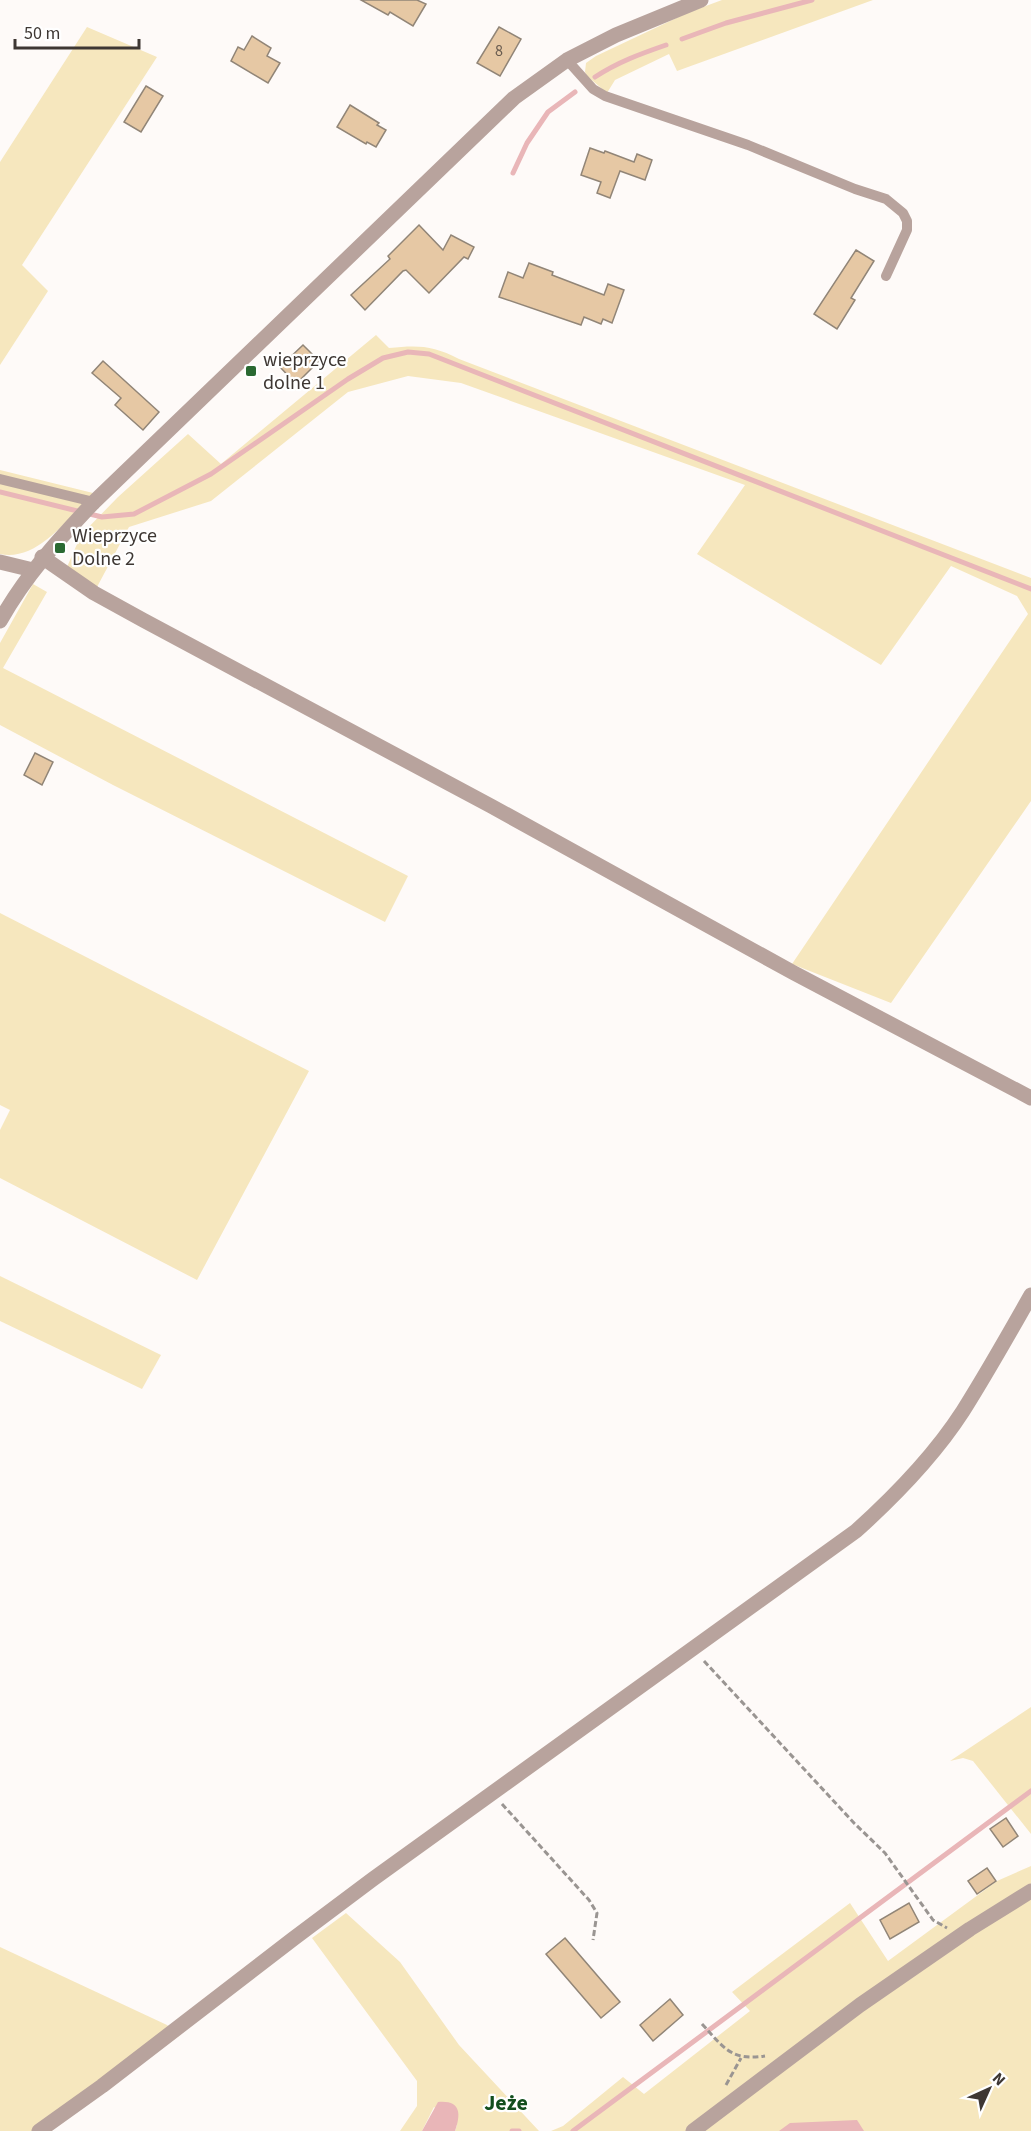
<svg xmlns="http://www.w3.org/2000/svg" width="1031" height="2131" font-family="'Source Sans 3',sans-serif">
<rect width="100%" height="100%" fill="#fefaf8"/>
<g fill="#f6e7be">
<path d="M722,0H873L677,71L669,54L615,80L607,93L587,76L585,72L586,63L596,56L687,13Z"/>
<path d="M87,27L157,57L22,265L48,291L0,365V162Z"/>
<path d="M376,335L389,348C417,345 433,345 459,359L1031,578V801L891,1003L792,964L1028,614L1017,596L951,566L881,665L697,554L745,485L461,383L408,376L348,392L211,501L129,527L97,587L67,567L81,535L118,497L188,434L221,464Z"/>
<path d="M0,470L93,493C69,517 38,562 0,554Z"/>
<path d="M33,584L47,592L3,668L408,876L385,922L113,785L0,725V643Z"/>
<path d="M0,913L309,1071L197,1280L0,1178V1130L10,1110L0,1105Z"/>
<path d="M0,1276L161,1355L142,1389L0,1321Z"/>
<path d="M1031,1707V1834L973,1761L963,1758L950,1761Z"/>
<path d="M1031,1866V2131H551L563,2126L623,2077L644,2094L750,2011L732,1992L850,1903L888,1961L997,1881Z"/>
<path d="M346,1913L400,1962L459,2045L539,2131H455L457,2125L434,2107L422,2131H400L417,2106V2081L312,1938Z"/>
<path d="M0,1947L167,2025L179,2036L49,2131H0Z"/>
</g>
<g fill="#e9b6b8">
<path d="M438,2102C461,2100 461,2114 455,2131H422Z"/>
<path d="M857,2120L864,2131H779L790,2123Z"/>
</g>
<g fill="none" stroke-linecap="round" stroke-linejoin="round">
<g stroke="#e9b6b8" stroke-width="5">
<path d="M682,39L726,23L812,0"/>
<path d="M595,77C618,62 640,54 666,45"/>
<path d="M513,173L527,143L548,112L575,92"/>
<path d="M0,492L102,517L134,514L211,474L348,379L383,358L408,352L429,354L1031,589"/>
<path d="M512,2131H519"/>
<path d="M573,2131L1031,1791"/>
</g>
</g>
<g fill="#e6c8a4" stroke="#918577" stroke-width="1.5">
<path d="M361,0H417L426,4L413,26L390,12L388,15Z"/>
<path d="M499,27L521,39L500,76L477,63Z"/>
<path d="M252,36L271,48L267,56L280,63L268,83L231,61L238,47L244,50Z"/>
<path d="M146,86L163,96L141,132L124,122Z"/>
<path d="M350,105L379,123L377,125L386,130L376,147L367,142L366,144L337,127Z"/>
<path d="M590,148L604,153L605,151L634,162L637,154L652,160L645,180L620,171L610,198L597,193L601,182L581,175Z"/>
<path d="M419,225L443,250L451,235L474,247L468,259L464,257L429,293L406,270L403,271L365,310L351,295L390,259L388,256Z"/>
<path d="M856,250L874,261L851,298L855,300L837,329L814,314Z"/>
<path d="M529,263L553,272L552,275L604,295L608,284L624,290L612,323L603,319L601,324L584,317L581,325L499,297L508,272L523,278Z"/>
<path d="M303,345L319,361L296,384L280,367Z"/>
<path d="M103,361L159,412L143,430L115,405L121,398L92,373Z"/>
<path d="M35,753L53,762L42,785L24,775Z"/>
<path d="M1006,1818L1018,1836L1003,1847L990,1829Z"/>
<path d="M987,1868L996,1881L977,1894L968,1881Z"/>
<path d="M909,1903L919,1922L890,1939L880,1920Z"/>
<path d="M565,1938L620,2002L601,2018L546,1954Z"/>
<path d="M670,1999L683,2015L653,2041L640,2025Z"/>
</g>
<g fill="none" stroke-linecap="round" stroke-linejoin="round">
<g stroke="#9a9592" stroke-width="3" stroke-dasharray="6 3" stroke-linecap="butt">
<path d="M704,1661L854,1823L885,1853L933,1920L947,1928"/>
<path d="M502,1804L589,1900L597,1913L593,1940"/>
<path d="M702,2024C724,2048 731,2061 765,2056"/>
<path d="M726,2085L741,2058"/>
</g>
<g stroke="#b8a39d" stroke-width="10">
<path d="M567,60L593,89L605,96L748,145L855,189L886,199L903,213L907,221V230L886,276"/>
<path d="M0,479L94,502"/>
</g>
<g stroke="#b8a39d" stroke-width="15">
<path d="M42,557L94,593L143,620L491,806L794,973L1031,1098"/>
<path d="M0,562L33,570"/>
<path d="M0,621C26,575 58,540 94,502L514,98L567,60L616,35L701,0"/>
<path d="M39,2131L102,2086L293,1939L373,1879L856,1531C896,1495 934,1456 963,1411C987,1373 1009,1334 1031,1295"/>
<path d="M693,2131L860,2005L970,1929L1031,1891"/>
</g>
</g>
<g fill="#2a6932" stroke="#fff" stroke-width="2">
<rect x="245" y="365" width="12" height="12" rx="3"/>
<rect x="54" y="542" width="12" height="12" rx="3"/>
</g>
<g text-anchor="middle" dominant-baseline="central" stroke-width="4.5" stroke-linejoin="round" paint-order="stroke">
<g font-size="16" fill="#685b4f">
<text x="499" y="51">8</text>
</g>
<g font-size="20" fill="#3e3733" stroke="#fff" text-anchor="start">
<text x="263" y="360">wieprzyce<tspan x="263" dy="23">dolne 1</tspan></text>
<text x="72" y="536">Wieprzyce<tspan x="72" dy="23">Dolne 2</tspan></text>
</g>
<g font-size="22" font-weight="bold" fill="#124e1d" stroke="#fff">
<text x="506" y="2103">Jeże</text>
</g>
</g>
<g transform="translate(989 2089) rotate(45)" stroke="#ffffff" stroke-width="4.5" paint-order="stroke">
<path d="M0-4.5L10 22L0 15L-10 22Z" fill="#3e3733"/>
<text y="-9" font-size="16" font-weight="bold" text-anchor="middle" fill="#3e3733">N</text>
</g>
<path d="M15 39v9h124v-9" fill="none" stroke="#3e3733" stroke-width="3"/>
<text x="24" y="39" font-size="18" fill="#3e3733" stroke="#ffffff" stroke-width="4.5" paint-order="stroke">50 m</text>
</svg>
